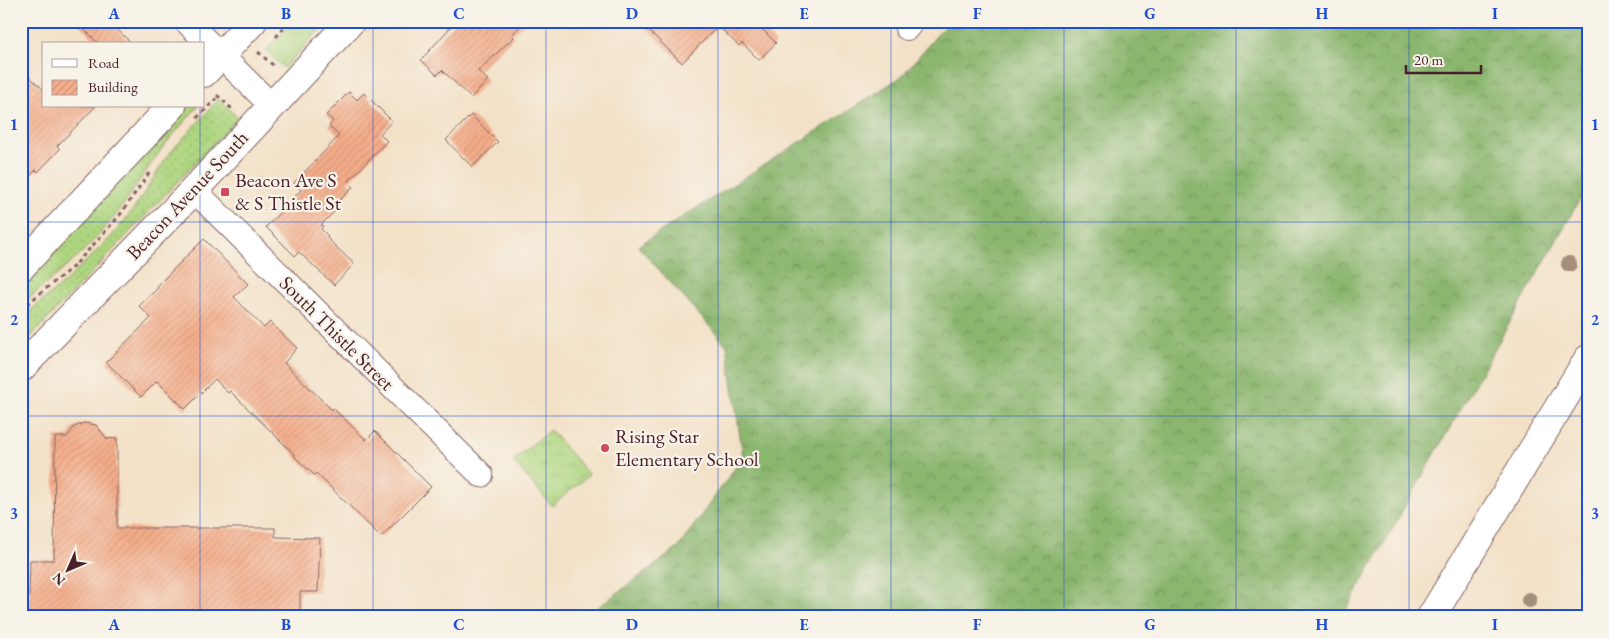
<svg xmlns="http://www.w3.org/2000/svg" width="1609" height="638" font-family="'EB Garamond',serif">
<defs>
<pattern id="grass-dots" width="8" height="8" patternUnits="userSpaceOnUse" patternTransform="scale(1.25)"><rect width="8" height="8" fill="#add57f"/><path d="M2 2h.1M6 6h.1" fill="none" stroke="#96b66e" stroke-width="1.8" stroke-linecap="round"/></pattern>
<pattern id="forest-crowns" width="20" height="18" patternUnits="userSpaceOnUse" patternTransform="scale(1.25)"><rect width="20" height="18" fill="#8ab66e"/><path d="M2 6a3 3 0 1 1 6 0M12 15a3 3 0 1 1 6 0" fill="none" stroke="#73935b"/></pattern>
<pattern id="park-crowns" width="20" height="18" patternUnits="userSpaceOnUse" patternTransform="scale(1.25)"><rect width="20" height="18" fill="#add57f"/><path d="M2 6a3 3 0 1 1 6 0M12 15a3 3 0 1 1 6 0" fill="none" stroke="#96b66e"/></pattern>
<pattern id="building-hatch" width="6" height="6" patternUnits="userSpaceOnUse" patternTransform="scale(1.25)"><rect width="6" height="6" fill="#f4ad8a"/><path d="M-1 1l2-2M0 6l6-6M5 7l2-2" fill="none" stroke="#d39477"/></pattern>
</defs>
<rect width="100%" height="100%" fill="#f7f3e8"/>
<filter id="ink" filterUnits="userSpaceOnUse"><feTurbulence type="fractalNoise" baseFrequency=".02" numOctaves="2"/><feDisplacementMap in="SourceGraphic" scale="10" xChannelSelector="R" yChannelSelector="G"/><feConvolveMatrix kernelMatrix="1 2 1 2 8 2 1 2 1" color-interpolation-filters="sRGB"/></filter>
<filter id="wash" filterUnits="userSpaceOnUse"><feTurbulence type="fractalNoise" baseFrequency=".0096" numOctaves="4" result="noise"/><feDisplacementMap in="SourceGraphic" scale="20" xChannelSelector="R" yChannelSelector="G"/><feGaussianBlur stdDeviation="1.12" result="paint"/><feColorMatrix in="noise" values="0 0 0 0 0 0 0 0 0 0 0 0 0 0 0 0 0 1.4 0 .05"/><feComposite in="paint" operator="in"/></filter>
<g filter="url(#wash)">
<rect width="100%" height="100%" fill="#f3e1c7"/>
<g fill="url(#grass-dots)" stroke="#7c7a55">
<path d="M294,21H328L284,68L266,51Z"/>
<path d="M219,99L238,118L21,347V318L64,283L113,235L136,206L169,154Z"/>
<path d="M189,106H198L162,148L115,216L93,241L72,262L21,305V283Z"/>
</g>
<path fill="url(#forest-crowns)" stroke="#6a6a4c" d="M949,21H1588V185L1342,617H585L678,548L743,457L727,346L638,246L901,77Z"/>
<path fill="url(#park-crowns)" stroke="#7c7a55" d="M550,430L589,475L552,506L513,461Z"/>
<g id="blocks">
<g fill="url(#building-hatch)">
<path d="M76,21H109L132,44H99Z"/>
<path d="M456,21H525L512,35L514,37L478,71L488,80L471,98L442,70L437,75L421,60Z"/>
<path d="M639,21H764L759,26L776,43L759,60L742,43L739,46L718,26L682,63Z"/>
<path d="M21,69L44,90V106H96L57,146L60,149L38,172L36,170L21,185Z"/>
<path d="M349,92L357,100L364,93L392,121L380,134L387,141L348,182L353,187L334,206L337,209L321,225L323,226L321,229L328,236L327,238L354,264L334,285L299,252L295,256L266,227L301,190L294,183L339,136L329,126L333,121L326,115Z"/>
<path d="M471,115L498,142L472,167L446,140Z"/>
<path d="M204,239L248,284L234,297L264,328L270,322L297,348L284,363L332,410L333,408L366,440L375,431L431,487L381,537L316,473L314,475L294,456L295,455L230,391L228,393L215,379L185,409L157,381L141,397L106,362L151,318L139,306L158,288L157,286Z"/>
<path d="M84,423L96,425L107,439L117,438V528H275V537L320,538L318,592H300V617H21V597H29L30,560H54L55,437H67L74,427Z"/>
</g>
</g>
</g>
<g filter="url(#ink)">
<use href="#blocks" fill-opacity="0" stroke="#856362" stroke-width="1"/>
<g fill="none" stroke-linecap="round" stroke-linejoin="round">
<g stroke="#856362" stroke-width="26">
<g id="street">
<path d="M186,21L272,106"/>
<path d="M907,28L912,21"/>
<path d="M194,190L481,475"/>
</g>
</g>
<g stroke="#856362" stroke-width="30">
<g id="secondary">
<path d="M204,73L253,21"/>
<path d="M21,267L172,106"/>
<path d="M21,368L194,190L351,21"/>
</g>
</g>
<g stroke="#856362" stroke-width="30">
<path id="highway" d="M1431,617L1588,359"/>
</g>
<g stroke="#856362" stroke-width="3" stroke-dasharray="4 4" stroke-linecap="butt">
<path d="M276,37L290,21"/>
<path d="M258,52L274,66"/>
<path d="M217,95L233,110"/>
<path d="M197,118L219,96"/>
<path d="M21,309L75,265L120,215L151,170"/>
<path d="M21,537L22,538"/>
</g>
<use href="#street" stroke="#fff" stroke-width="24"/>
<use href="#secondary" stroke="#fff" stroke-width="28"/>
<use href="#highway" stroke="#fff" stroke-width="28"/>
</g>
<g fill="#a48f7d">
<circle cx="1569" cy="264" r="8"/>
<circle cx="1529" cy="600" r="8"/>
</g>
</g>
<path fill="none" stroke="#1d4ed8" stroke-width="1" stroke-opacity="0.55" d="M200,21V44M373,21V617M546,21V617M718,21V617M891,21V617M1064,21V617M1236,21V617M1409,21V617M200,106V617M21,222H1588M21,416H1588"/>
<g fill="#d1495b" stroke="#f7f3e8" stroke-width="2">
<rect x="220" y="187" width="10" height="10" rx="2.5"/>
<circle cx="605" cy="448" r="5"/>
</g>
<g text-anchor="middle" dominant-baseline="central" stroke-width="4.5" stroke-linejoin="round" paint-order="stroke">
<g font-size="20" fill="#4a1f2b" stroke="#f7f3e8" text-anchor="start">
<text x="235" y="180">Beacon Ave S<tspan x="235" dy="23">&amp; S Thistle St</tspan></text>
<text x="615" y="436">Rising Star<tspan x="615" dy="23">Elementary School</tspan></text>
</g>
<g font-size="20" fill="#4a1f2b" stroke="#f7f3e8">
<text transform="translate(187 195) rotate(-47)">Beacon Avenue South</text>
<text transform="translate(337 333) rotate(45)">South Thistle Street</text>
</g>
</g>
<rect width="1609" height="638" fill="none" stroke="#f7f3e8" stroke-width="55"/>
<rect x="42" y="42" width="162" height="65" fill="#f7f3e8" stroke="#b29e9c"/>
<rect x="52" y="59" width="25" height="8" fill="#ffffff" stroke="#b29e9c"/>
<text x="88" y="68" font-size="15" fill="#4a1f2b">Road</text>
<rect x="52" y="80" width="25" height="15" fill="url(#building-hatch)" stroke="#b29e9c"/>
<text x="88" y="92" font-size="15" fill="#4a1f2b">Building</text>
<g transform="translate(68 570) rotate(225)" stroke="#f7f3e8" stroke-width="4" paint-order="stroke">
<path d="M0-4L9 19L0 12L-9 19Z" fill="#4a1f2b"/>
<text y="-8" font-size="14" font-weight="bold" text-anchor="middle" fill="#4a1f2b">N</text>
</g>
<path d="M1406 65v8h75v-8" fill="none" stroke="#4a1f2b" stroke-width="2.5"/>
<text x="1414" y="65" font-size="15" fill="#4a1f2b" stroke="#f7f3e8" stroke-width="4" paint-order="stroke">20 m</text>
<rect x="28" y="28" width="1554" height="582" fill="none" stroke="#1d4ed8" stroke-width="2"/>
<g font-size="16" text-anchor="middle" font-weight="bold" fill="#1d4ed8">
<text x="114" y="19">A</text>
<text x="286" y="19">B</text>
<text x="459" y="19">C</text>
<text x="632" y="19">D</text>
<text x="804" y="19">E</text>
<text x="977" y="19">F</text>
<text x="1150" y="19">G</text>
<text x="1322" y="19">H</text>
<text x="1495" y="19">I</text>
<text x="14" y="130">1</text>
<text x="1595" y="130">1</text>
<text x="14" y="325">2</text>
<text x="1595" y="325">2</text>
<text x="14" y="519">3</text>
<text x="1595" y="519">3</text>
<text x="114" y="630">A</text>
<text x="286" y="630">B</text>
<text x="459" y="630">C</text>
<text x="632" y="630">D</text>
<text x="804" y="630">E</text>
<text x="977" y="630">F</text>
<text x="1150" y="630">G</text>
<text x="1322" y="630">H</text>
<text x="1495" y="630">I</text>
</g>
</svg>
